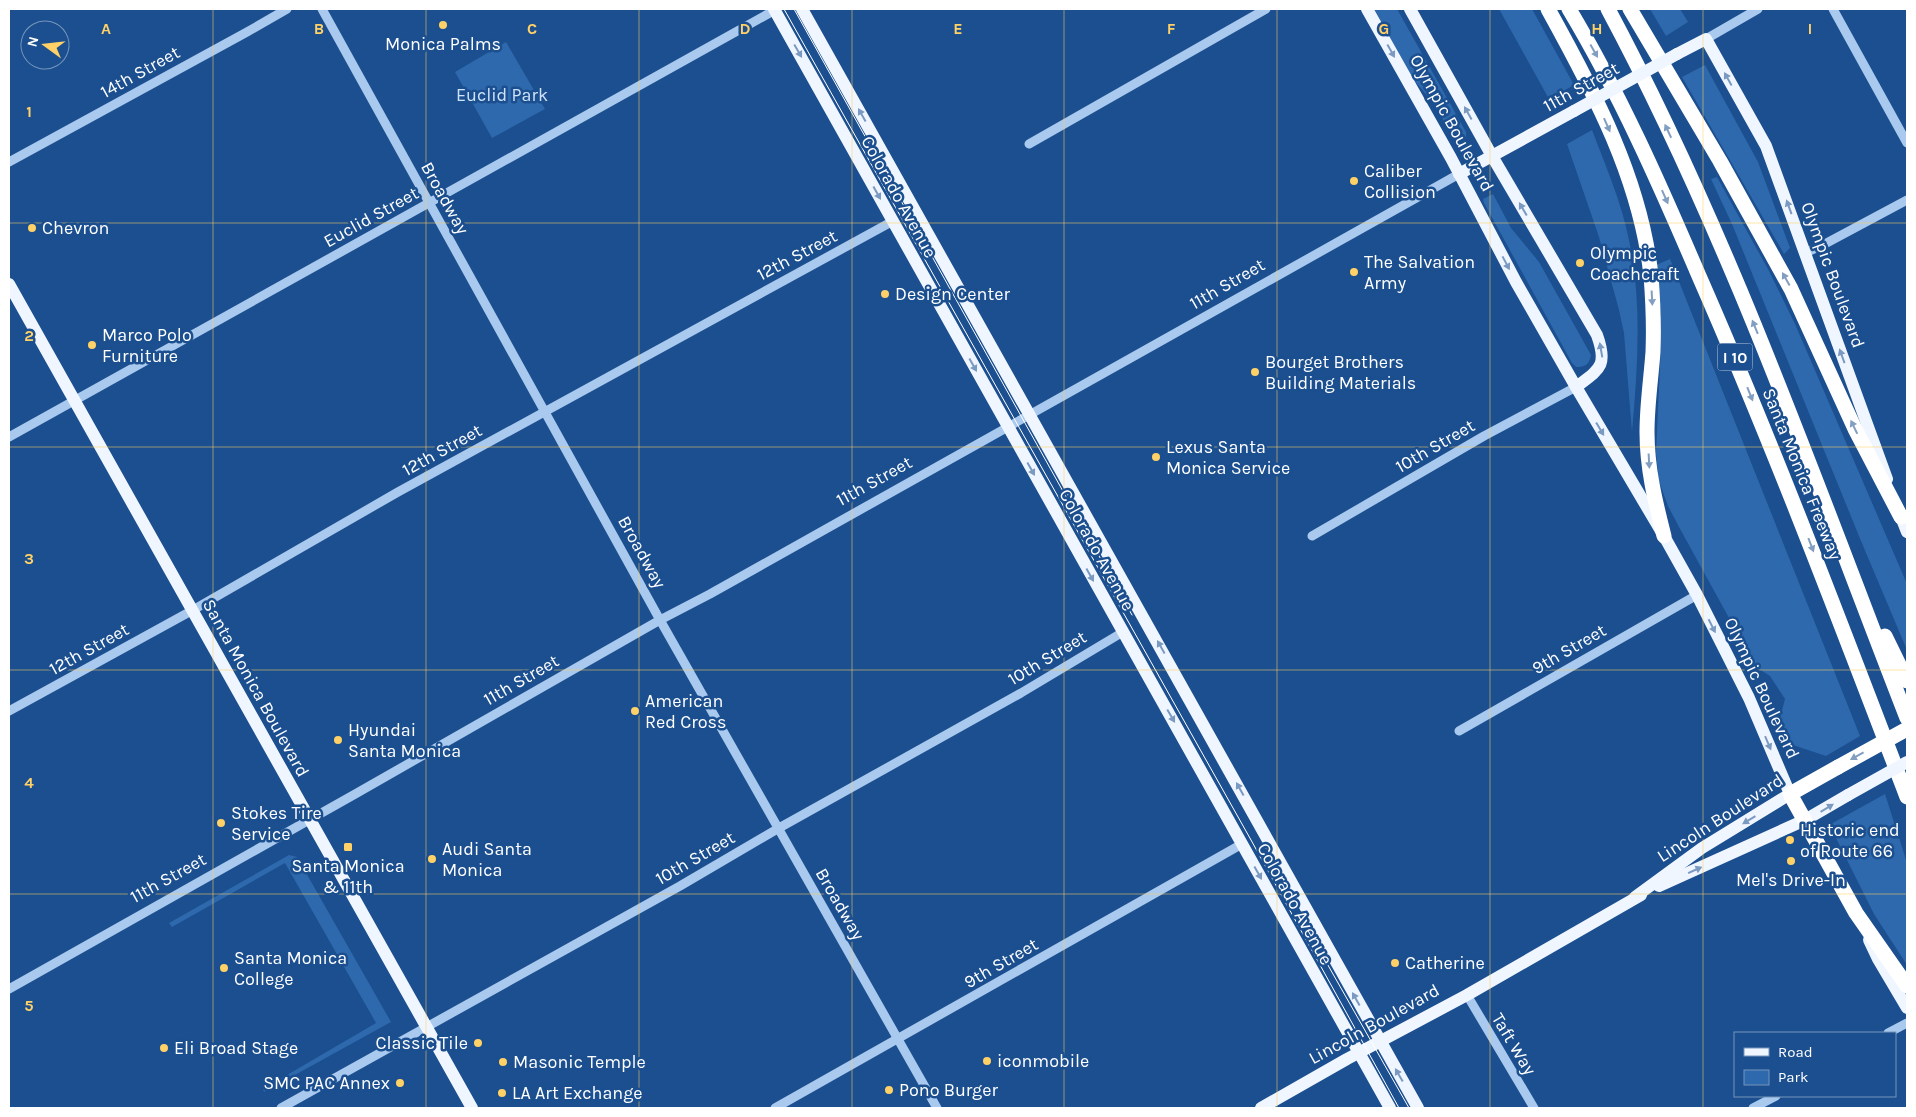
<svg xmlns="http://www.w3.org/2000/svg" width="1916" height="1117" font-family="Karla,sans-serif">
<rect width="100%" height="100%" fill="#1b4f8f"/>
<g fill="#2e69ad">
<path d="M1374,9H1397L1466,132V137L1457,141L1454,139L1434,104L1413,79Z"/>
<path d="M1499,9H1532L1574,85L1549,99Z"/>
<path d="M1650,9H1680L1688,22L1666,36Z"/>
<path d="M506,42L545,109L492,138L455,72Z"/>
<path d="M1705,65L1758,162L1790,248L1784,254L1682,77Z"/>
<path d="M1592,130C1604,162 1618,194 1626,227C1643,294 1638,363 1632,432L1624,333L1619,310L1599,237L1567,144Z"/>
<path d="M1717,177L1769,271L1795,324L1907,584V650L1861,541L1732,224L1711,179Z"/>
<path d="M1493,194L1511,228L1539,262L1591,355C1589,365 1585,367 1576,367L1572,363L1484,203L1483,199Z"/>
<path d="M1670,259L1860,736L1826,756L1787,743L1779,722L1785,699L1770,676L1756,667L1679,527L1668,506L1659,481L1656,453L1661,344V314L1656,265Z"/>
<path d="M1885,794L1907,863V965L1874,914L1834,834L1831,824Z"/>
<path d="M289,855L297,857L391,1022L264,1092L263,1089L376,1023L285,863L172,927L169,923Z"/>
</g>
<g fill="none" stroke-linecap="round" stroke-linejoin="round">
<g stroke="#a9c9ee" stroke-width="9">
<path d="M322,9L660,620L937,1108"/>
<path d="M1833,9L1907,143"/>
<path d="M1706,39L1758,9"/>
<path d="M1029,144L1266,9"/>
<path d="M9,162L247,32L287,9"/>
<path d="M1805,253L1821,246L1907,200"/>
<path d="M9,437L775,10"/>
<path d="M1312,536L1484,436L1576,387"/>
<path d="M9,711L193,610L398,492L893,221"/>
<path d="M1459,731L1697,595"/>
<path d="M9,989L357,793L660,620L710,594L1459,174"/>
<path d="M1467,995L1534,1108"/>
<path d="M1888,1033L1907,1023"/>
<path d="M281,1108L680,886L779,828L1021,693L1123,632"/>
<path d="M775,1108L1242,844"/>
<path d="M1753,1108L1776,1096"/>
</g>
<g stroke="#f0f6ff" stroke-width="12">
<path d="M774,9L1390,1108"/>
<path d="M802,9L1418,1108"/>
<path d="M1367,9L1451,158L1516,282L1576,387L1664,536L1697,595L1749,698L1790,794L1702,848L1635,897"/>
<path d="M1410,9L1492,156L1597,335C1608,366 1600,369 1576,387"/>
<path d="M1677,54L1706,39L1766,146L1887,479"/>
<path d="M1459,174L1574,111"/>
<path d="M9,284L472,1108"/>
<path d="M1898,509L1907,532"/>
<path d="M1659,886L1805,820L1848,795"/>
<path d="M1869,940L1878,959L1907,1008"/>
<path d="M1261,1108L1347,1059L1467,995L1641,895"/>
</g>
<g stroke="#fff" stroke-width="15">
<path d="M1548,9C1594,92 1641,180 1651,276C1653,301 1654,327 1653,352C1651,379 1647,405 1647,432C1647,468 1655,501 1664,536"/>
<path d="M1569,9C1620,94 1660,185 1699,276C1774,447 1840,622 1907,797"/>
<path d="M1608,9C1729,235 1814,479 1907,718"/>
<path d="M1630,9L1720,161L1791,289L1855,429L1901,517"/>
<path d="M1885,636L1907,681"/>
<path d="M1838,767L1790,794L1856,913L1907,986"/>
</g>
<g stroke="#fff" stroke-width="1">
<path d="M784,9L1251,840L1399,1108"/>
<path d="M794,9L1132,615"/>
<path d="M1308,930L1409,1108"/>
</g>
<g stroke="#f0f6ff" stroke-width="12">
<path d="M1574,111L1677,54"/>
<path d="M1848,795L1907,762"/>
</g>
<path stroke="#fff" stroke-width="15" d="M1838,767L1907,729"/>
</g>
<defs><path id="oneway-solid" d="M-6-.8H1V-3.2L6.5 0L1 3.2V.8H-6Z" transform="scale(1.25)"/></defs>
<g fill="#7b9ac1">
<use href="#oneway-solid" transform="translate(798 51) rotate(60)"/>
<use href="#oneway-solid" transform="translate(1391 51) rotate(61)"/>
<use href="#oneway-solid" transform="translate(1728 79) rotate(-119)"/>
<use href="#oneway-solid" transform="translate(1468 113) rotate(-119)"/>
<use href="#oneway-solid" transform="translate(862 115) rotate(-119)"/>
<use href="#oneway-solid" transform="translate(877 193) rotate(61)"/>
<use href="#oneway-solid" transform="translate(1789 207) rotate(-110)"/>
<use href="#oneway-solid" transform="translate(1523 209) rotate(-120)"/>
<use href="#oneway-solid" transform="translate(1506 263) rotate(62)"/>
<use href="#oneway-solid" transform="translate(1601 350) rotate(-100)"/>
<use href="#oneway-solid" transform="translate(1842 356) rotate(-110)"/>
<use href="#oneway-solid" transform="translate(973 365) rotate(61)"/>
<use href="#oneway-solid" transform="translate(1600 429) rotate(59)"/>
<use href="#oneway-solid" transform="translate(1031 469) rotate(61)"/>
<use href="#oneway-solid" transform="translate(1090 575) rotate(61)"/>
<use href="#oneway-solid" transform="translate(1712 626) rotate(63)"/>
<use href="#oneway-solid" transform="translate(1161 647) rotate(-119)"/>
<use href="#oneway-solid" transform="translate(1171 716) rotate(60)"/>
<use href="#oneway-solid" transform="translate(1768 743) rotate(67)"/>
<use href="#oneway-solid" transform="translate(1240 789) rotate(-119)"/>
<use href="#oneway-solid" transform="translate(1827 808) rotate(-31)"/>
<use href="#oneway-solid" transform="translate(1749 820) rotate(149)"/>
<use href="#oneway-solid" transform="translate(1695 870) rotate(-24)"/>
<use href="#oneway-solid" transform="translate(1258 873) rotate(61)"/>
<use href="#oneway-solid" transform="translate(1356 999) rotate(-119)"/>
<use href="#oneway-solid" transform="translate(1399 1075) rotate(-120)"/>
</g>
<g fill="#829ec1">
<use href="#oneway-solid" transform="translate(1594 51) rotate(61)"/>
<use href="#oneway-solid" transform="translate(1607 125) rotate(66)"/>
<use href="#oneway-solid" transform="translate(1668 131) rotate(-115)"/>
<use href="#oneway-solid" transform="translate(1665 197) rotate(66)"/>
<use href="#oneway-solid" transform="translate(1786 279) rotate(-119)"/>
<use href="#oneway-solid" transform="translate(1652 298) rotate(87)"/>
<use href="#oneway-solid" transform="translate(1755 327) rotate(-112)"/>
<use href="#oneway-solid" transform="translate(1750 394) rotate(68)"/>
<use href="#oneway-solid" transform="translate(1854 427) rotate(-116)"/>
<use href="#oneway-solid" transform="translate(1649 461) rotate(87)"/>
<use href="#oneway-solid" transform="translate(1811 545) rotate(69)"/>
<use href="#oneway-solid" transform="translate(1857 756) rotate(151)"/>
</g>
<path fill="none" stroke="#ffd166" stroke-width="1" stroke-opacity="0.55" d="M213,9V1108M426,9V1108M639,9V1108M852,9V1108M1064,9V1108M1277,9V1108M1490,9V1108M1703,9V1108M9,223H1907M9,447H1907M9,670H1907M9,894H1907"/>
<g fill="#ffd166" stroke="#1b4f8f" stroke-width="2">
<circle cx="443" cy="25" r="5"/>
<circle cx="1354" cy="181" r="5"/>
<circle cx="32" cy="228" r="5"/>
<circle cx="1580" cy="263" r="5"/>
<circle cx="1354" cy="272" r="5"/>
<circle cx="885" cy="294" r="5"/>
<circle cx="92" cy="345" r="5"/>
<circle cx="1255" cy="372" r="5"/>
<circle cx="1156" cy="457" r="5"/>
<circle cx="635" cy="711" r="5"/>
<circle cx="338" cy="740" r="5"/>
<circle cx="221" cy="823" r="5"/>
<circle cx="1790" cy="840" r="5"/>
<rect x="343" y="842" width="10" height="10" rx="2.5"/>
<circle cx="432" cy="859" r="5"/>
<circle cx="1791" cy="861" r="5"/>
<circle cx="1395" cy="963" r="5"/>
<circle cx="224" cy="968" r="5"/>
<circle cx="478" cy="1043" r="5"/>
<circle cx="164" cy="1048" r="5"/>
<circle cx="987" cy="1061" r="5"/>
<circle cx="503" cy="1062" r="5"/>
<circle cx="400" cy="1083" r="5"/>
<circle cx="889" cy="1090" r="5"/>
<circle cx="502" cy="1093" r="5"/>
</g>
<g text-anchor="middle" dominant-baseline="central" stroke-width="5" stroke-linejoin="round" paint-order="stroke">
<rect fill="#1b4f8f" stroke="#bbcadd" stroke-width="1" x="1717.5" y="343.5" width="35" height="27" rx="4"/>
<g font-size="16" font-weight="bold" fill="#fff">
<text x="1735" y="357">I 10</text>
</g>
<g font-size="18" fill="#fff" stroke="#1b4f8f" text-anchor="start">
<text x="443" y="44" text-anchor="middle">Monica Palms</text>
<text x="1364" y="171">Caliber<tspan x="1364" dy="21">Collision</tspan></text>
<text x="42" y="228">Chevron</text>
<text x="1590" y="253">Olympic<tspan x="1590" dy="21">Coachcraft</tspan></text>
<text x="1364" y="262">The Salvation<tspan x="1364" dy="21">Army</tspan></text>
<text x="895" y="294">Design Center</text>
<text x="102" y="335">Marco Polo<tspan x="102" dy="21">Furniture</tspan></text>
<text x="1265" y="362">Bourget Brothers<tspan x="1265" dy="21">Building Materials</tspan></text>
<text x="1166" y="447">Lexus Santa<tspan x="1166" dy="21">Monica Service</tspan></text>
<text x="645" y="701">American<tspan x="645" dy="21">Red Cross</tspan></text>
<text x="348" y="730">Hyundai<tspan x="348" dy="21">Santa Monica</tspan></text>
<text x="231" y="813">Stokes Tire<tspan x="231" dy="21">Service</tspan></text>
<text x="1800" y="830">Historic end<tspan x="1800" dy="21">of Route 66</tspan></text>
<text x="442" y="849">Audi Santa<tspan x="442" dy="21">Monica</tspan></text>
<text x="348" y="866" text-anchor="middle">Santa Monica<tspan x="348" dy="21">&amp; 11th</tspan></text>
<text x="1791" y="880" text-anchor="middle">Mel's Drive-In</text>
<text x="234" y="958">Santa Monica<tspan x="234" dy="21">College</tspan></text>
<text x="1405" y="963">Catherine</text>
<text x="468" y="1043" text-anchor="end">Classic Tile</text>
<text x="174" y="1048">Eli Broad Stage</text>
<text x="997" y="1061">iconmobile</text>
<text x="513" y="1062">Masonic Temple</text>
<text x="390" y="1083" text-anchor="end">SMC PAC Annex</text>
<text x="899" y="1090">Pono Burger</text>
<text x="512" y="1093">LA Art Exchange</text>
</g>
<g font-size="18" fill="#fff" stroke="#1b4f8f">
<text transform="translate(140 72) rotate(-29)">14th Street</text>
<text transform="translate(1581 87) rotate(-29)">11th Street</text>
<text transform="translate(1452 123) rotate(61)">Olympic Boulevard</text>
<text transform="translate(899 197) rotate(61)">Colorado Avenue</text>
<text transform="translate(445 198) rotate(61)">Broadway</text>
<text transform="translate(371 217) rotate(-29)">Euclid Street</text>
<text transform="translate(797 255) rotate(-28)">12th Street</text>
<text transform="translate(1833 275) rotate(70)">Olympic Boulevard</text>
<text transform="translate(1227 284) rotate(-30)">11th Street</text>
<text transform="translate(1435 446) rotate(-30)">10th Street</text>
<text transform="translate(442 450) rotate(-29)">12th Street</text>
<text transform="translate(1802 474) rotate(68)">Santa Monica Freeway</text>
<text transform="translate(874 481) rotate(-29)">11th Street</text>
<text transform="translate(1097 550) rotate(61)">Colorado Avenue</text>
<text transform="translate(642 552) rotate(61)">Broadway</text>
<text transform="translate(89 649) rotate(-29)">12th Street</text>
<text transform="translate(1569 649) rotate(-30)">9th Street</text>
<text transform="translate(1047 658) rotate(-31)">10th Street</text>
<text transform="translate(521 680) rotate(-30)">11th Street</text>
<text transform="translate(256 688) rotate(61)">Santa Monica Boulevard</text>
<text transform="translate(1762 688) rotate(65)">Olympic Boulevard</text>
<text transform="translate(1720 818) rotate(-33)">Lincoln Boulevard</text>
<text transform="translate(695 858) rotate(-30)">10th Street</text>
<text transform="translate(168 878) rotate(-29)">11th Street</text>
<text transform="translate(840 904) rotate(60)">Broadway</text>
<text transform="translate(1295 904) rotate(61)">Colorado Avenue</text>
<text transform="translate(1001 963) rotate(-30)">9th Street</text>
<text transform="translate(1374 1024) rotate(-29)">Lincoln Boulevard</text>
<text transform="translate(1514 1044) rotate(59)">Taft Way</text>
</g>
<g font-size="18" fill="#cfe3fa" stroke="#1b4f8f">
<text x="502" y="95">Euclid Park</text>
</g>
</g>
<g font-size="16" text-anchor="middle" font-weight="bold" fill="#ffd166" stroke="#1b4f8f" stroke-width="5" stroke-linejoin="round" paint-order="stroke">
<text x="106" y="34">A</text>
<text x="319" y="34">B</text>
<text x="532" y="34">C</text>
<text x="745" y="34">D</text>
<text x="958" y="34">E</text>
<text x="1171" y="34">F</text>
<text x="1384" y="34">G</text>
<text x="1597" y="34">H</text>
<text x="1810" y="34">I</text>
<text x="29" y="117">1</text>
<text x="29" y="341">2</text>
<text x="29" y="564">3</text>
<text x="29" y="788">4</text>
<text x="29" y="1011">5</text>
</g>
<rect width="1916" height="1117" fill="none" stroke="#ffffff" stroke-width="20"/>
<rect x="1734" y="1032" width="162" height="65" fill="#1b4f8f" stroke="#7695bc"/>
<rect x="1744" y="1048" width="25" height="8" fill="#f0f6ff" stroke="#7695bc"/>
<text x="1778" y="1057" font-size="15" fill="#ffffff">Road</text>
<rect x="1744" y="1070" width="25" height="15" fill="#2e69ad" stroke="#7695bc"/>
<text x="1778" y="1082" font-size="15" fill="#ffffff">Park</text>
<g transform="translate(45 45) rotate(285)"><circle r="24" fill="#1b4f8f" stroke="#7695bc"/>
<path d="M0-4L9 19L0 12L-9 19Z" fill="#ffd166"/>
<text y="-8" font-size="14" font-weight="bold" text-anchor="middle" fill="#ffffff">N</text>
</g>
</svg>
